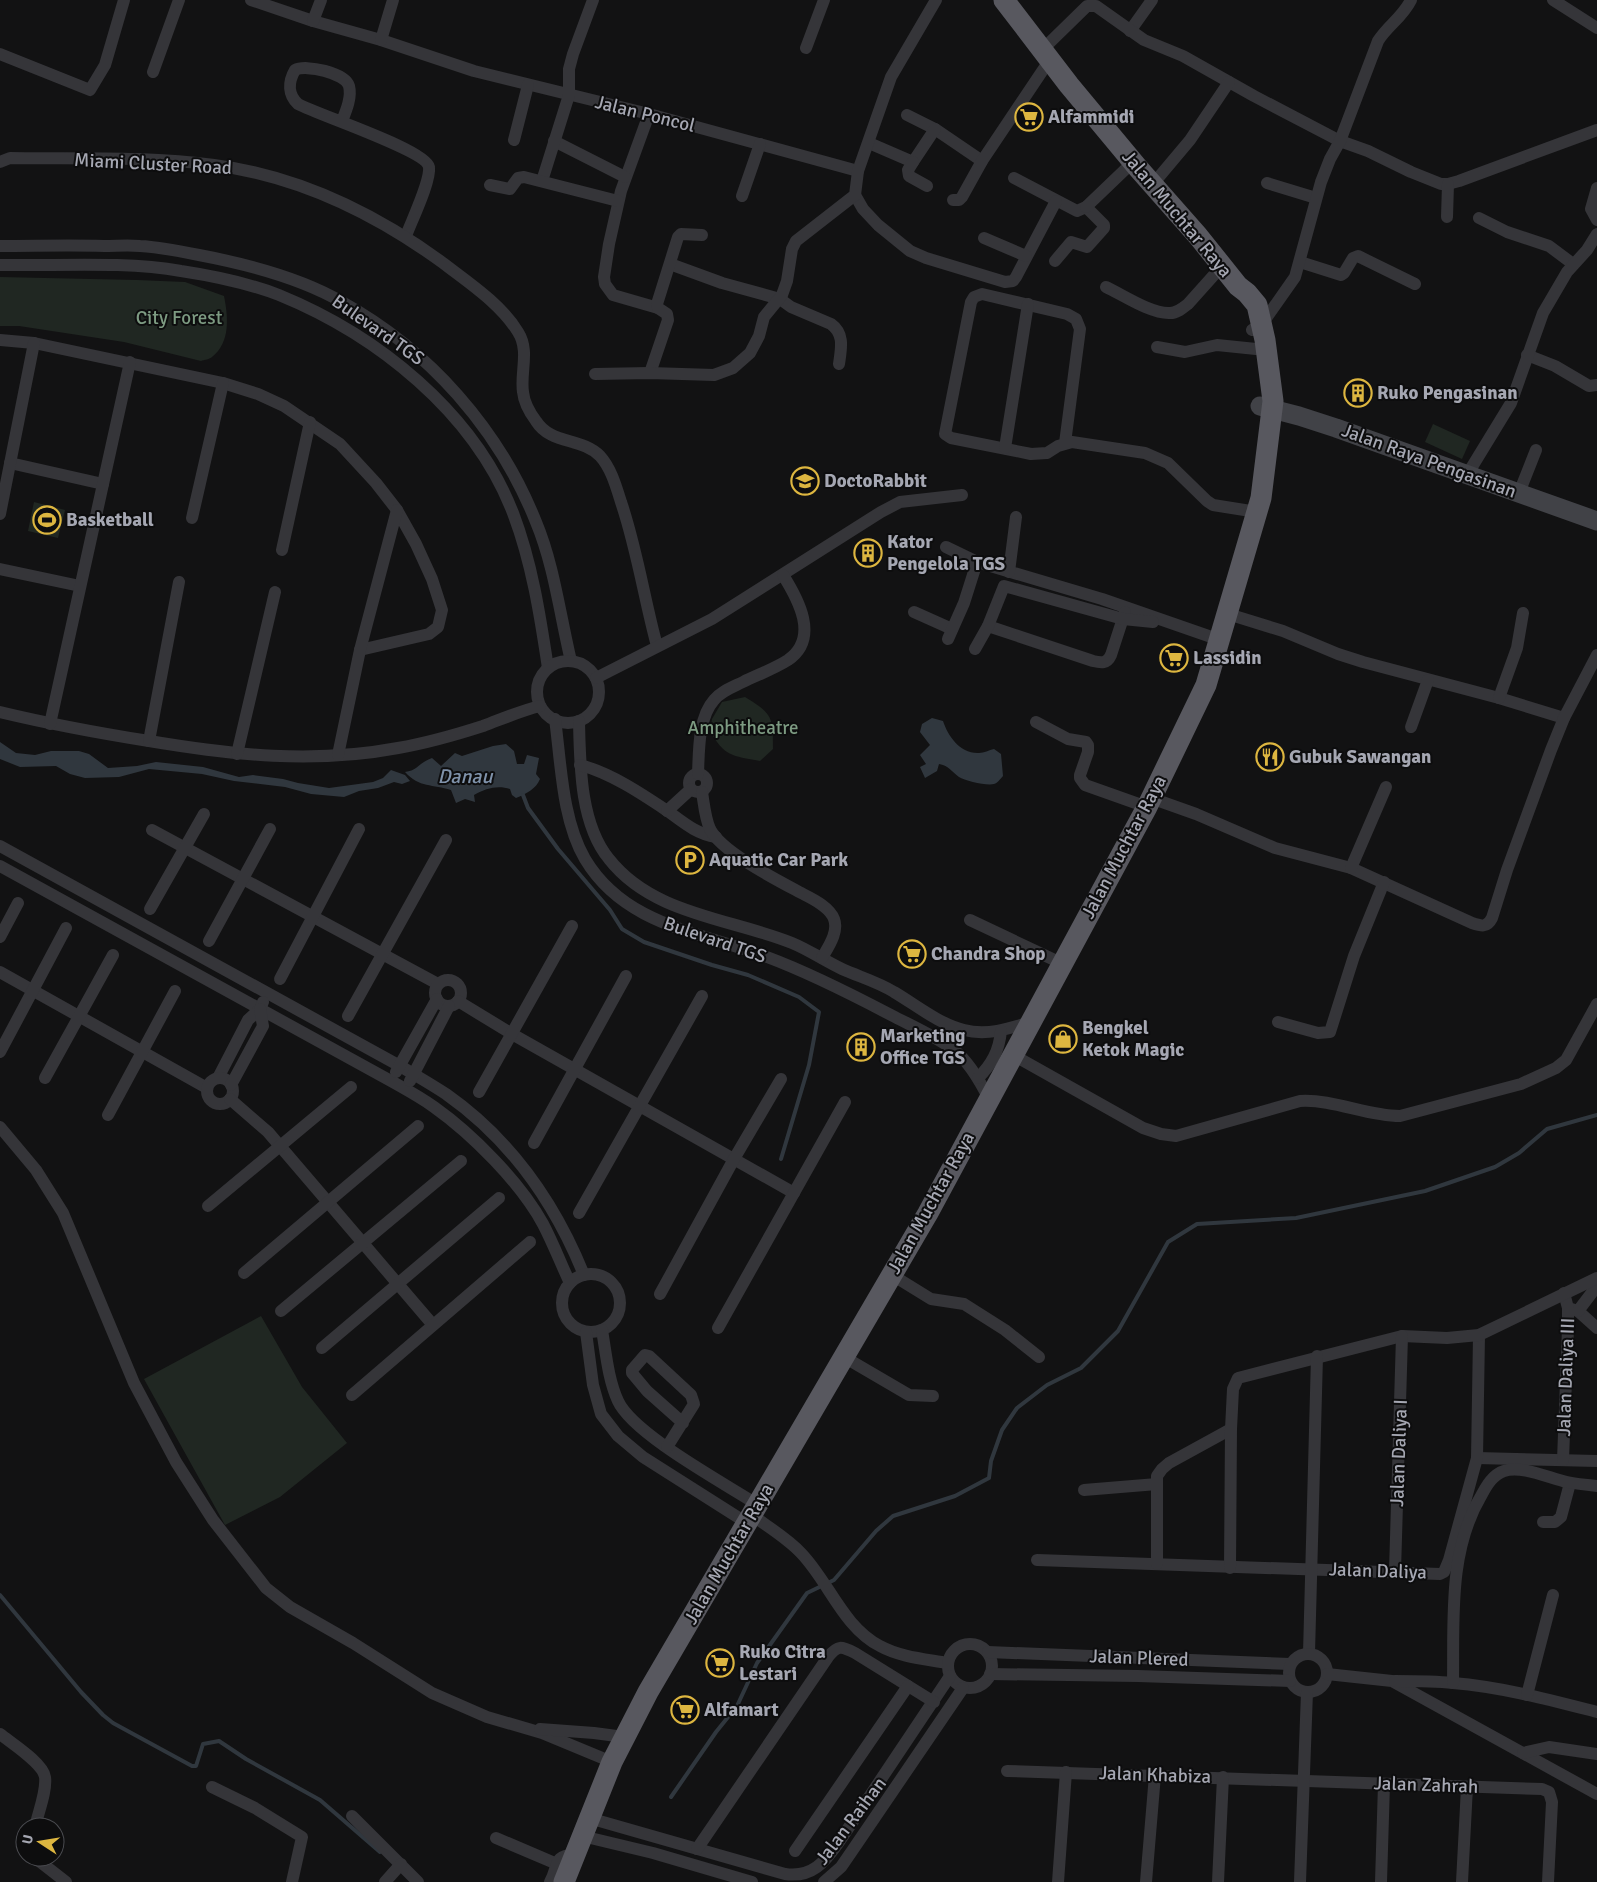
<svg xmlns="http://www.w3.org/2000/svg" width="1597" height="1882" font-family="Signika,sans-serif">
<rect width="100%" height="100%" fill="#121213"/>
<g fill="#202722">
<path d="M0,277L137,280L185,282L224,296C228,316 231,342 212,357C210,359 204,360 201,361L124,342L19,326H0Z"/>
<path d="M1433,424L1470,441L1462,459L1425,442Z"/>
<path d="M34,502L65,510L58,538L28,531Z"/>
<path d="M745,697C773,714 773,717 773,749L760,761C732,756 724,756 710,731L712,719L722,702Z"/>
<path d="M261,1316L302,1387L347,1443L280,1497L225,1525L144,1379Z"/>
</g>
<g fill="#30373e">
<path d="M932,718L943,721C948,736 960,754 979,753C984,753 989,750 994,749L1001,754L1003,776C1000,779 998,783 994,784C987,786 965,781 959,777C952,772 948,765 939,764L937,771L925,778L920,767L926,764L920,755L930,745L920,732L922,724Z"/>
<path d="M0,742L16,753L35,755L51,751H79L89,754L108,768L137,766L156,762L203,767L239,777L253,775L283,779L298,783L329,788L373,782L383,778L391,770L405,775L410,781L402,784L394,782L378,788L359,791L344,797L311,794L285,787L234,781L202,774L149,769L119,777L85,778L70,774L56,766L20,767L0,759Z"/>
<path d="M506,744L514,751L517,764H524L527,755L539,758L536,774L540,779C536,789 526,794 516,798L512,795L510,789C498,785 486,788 474,795L475,802L465,799L456,803L451,790C433,784 419,788 405,772C419,770 418,763 432,758L441,766L455,753L462,756L493,746Z"/>
</g>
<g fill="none" stroke-linecap="round" stroke-linejoin="round">
<g stroke="#30373e" stroke-width="4">
<path d="M523,795L528,808L558,849L610,910L622,929L644,942L712,965L748,975L799,997L819,1012L809,1065L781,1159"/>
<path d="M0,1595L81,1692L103,1715L113,1723L192,1766H196L203,1744L219,1741L246,1759L320,1800L380,1852"/>
<path d="M671,1797L716,1732L737,1706L757,1663L807,1593L834,1580L876,1531L893,1516L955,1496L989,1478L991,1461L1002,1430L1017,1408L1047,1385L1081,1368L1118,1331L1168,1242L1197,1224L1296,1218L1425,1191L1495,1167L1519,1153L1547,1129L1597,1115"/>
</g>
<g stroke="#353539" stroke-width="12">
<path d="M251,0L313,21L381,40L474,71L649,114L858,171"/>
<path d="M1553,0L1597,28"/>
<path d="M313,21L321,0"/>
<path d="M1130,31L1152,0"/>
<path d="M381,40L393,0"/>
<path d="M806,48L824,0"/>
<path d="M1042,50L1087,6H1096L1144,40L1183,56L1254,96L1340,141L1368,151L1411,172L1441,184H1448L1459,181L1597,130"/>
<path d="M0,54L90,90L105,65L124,0"/>
<path d="M153,72L179,0"/>
<path d="M649,114L621,191L609,244L604,277L605,284L613,295L658,308"/>
<path d="M907,115L935,129L982,161"/>
<path d="M342,121C346,111 352,97 349,86C345,73 306,64 295,70C288,82 288,95 298,104C318,115 426,150 429,167C431,181 411,222 406,236"/>
<path d="M514,140L528,85"/>
<path d="M554,141L625,177"/>
<path d="M869,143L913,162L935,129"/>
<path d="M0,162L10,158C76,159 148,156 214,165C298,176 376,214 443,263C469,283 501,304 518,332C530,351 520,372 523,392C524,402 530,413 536,421C551,445 581,437 600,456C611,468 616,486 621,502C637,549 644,598 657,646"/>
<path d="M913,162L908,170L909,176L927,186"/>
<path d="M1014,178L1077,211L1086,207L1104,225V228L1087,247L1071,242L1055,261"/>
<path d="M542,181L569,95V69L573,54L593,0"/>
<path d="M1267,183L1316,198"/>
<path d="M1153,184L1190,140L1229,82"/>
<path d="M490,185L510,189L518,178L524,177L618,201"/>
<path d="M1597,188L1591,209L1597,220"/>
<path d="M855,195L863,209L878,225L910,251L926,258L1005,282L1013,281L1016,277L1056,201"/>
<path d="M742,196L760,144"/>
<path d="M953,200H959L962,197L982,161L1049,61"/>
<path d="M1086,207L1133,162"/>
<path d="M1447,217L1448,184"/>
<path d="M1479,218L1507,232L1549,246L1573,264"/>
<path d="M984,238L1026,256"/>
<path d="M0,246C35,246 69,245 104,246C116,246 128,245 140,246C159,247 179,251 199,255C247,264 299,277 342,302C429,350 499,429 536,522C554,565 560,615 571,661"/>
<path d="M1300,262L1341,275L1344,273L1353,258L1358,256L1415,284"/>
<path d="M670,264L722,283L780,299L791,307L831,324C845,334 841,349 839,364"/>
<path d="M0,265C59,266 124,261 181,271C214,276 248,283 279,295C377,335 474,412 513,513C532,563 540,615 548,668"/>
<path d="M1106,287C1123,295 1151,314 1170,313C1177,313 1183,308 1188,304L1222,266"/>
<path d="M1252,330L1262,324L1295,277L1321,182L1330,159L1340,141L1378,41C1388,25 1402,18 1411,0"/>
<path d="M0,340L34,343L223,383L258,394L284,406L340,444L376,483L397,510L416,544L432,579L442,610L438,627L429,634L360,650"/>
<path d="M1157,347L1185,352L1217,345L1256,349"/>
<path d="M1527,355L1555,366L1589,386L1597,385"/>
<path d="M650,373L668,320L667,314L658,308L657,304L678,237L681,234L702,235"/>
<path d="M595,374L650,373L714,375L733,368L750,353L759,336L764,317L782,295L787,281L792,249L796,241L855,195L858,171L891,77L936,0"/>
<path d="M1065,443L1080,329L1076,319L1067,314L982,294L974,297L971,302L945,434L951,438L1031,454L1047,453L1058,446L1072,442L1145,453L1168,463L1207,501L1213,505L1257,512"/>
<path d="M1005,448L1028,304"/>
<path d="M10,463L103,484"/>
<path d="M1467,475L1511,403L1543,313L1567,272L1587,250L1597,234"/>
<path d="M1519,493L1536,450"/>
<path d="M0,514L34,343"/>
<path d="M192,518L223,383"/>
<path d="M946,547L977,562L1102,599L1220,640"/>
<path d="M282,550L310,422"/>
<path d="M0,569L80,586"/>
<path d="M1009,572L1016,517"/>
<path d="M914,612L952,629"/>
<path d="M1228,614L1283,631L1338,654L1363,662L1499,698L1564,718"/>
<path d="M988,626L1093,661C1101,663 1107,664 1111,655L1125,612"/>
<path d="M948,639L964,603L977,562"/>
<path d="M975,649L988,626L1004,586L1123,619L1153,622"/>
<circle cx="568" cy="692" r="31"/>
<path d="M596,678L712,619L881,512L900,502L962,495"/>
<path d="M1499,698L1517,648L1523,613"/>
<path d="M0,712C50,724 99,733 149,741C233,755 313,764 398,748C427,743 455,735 483,726C502,719 520,711 540,706"/>
<path d="M555,719C561,763 562,820 585,859C625,926 701,932 767,957C810,973 851,994 891,1015C912,1026 935,1036 954,1050C968,1061 981,1083 989,1099"/>
<path d="M579,721C580,765 580,824 609,859C653,915 730,918 792,943C809,950 825,961 842,969C860,977 878,982 894,992C916,1005 939,1024 964,1030C986,1036 1009,1029 1030,1022"/>
<path d="M1036,722L1068,739L1086,742L1088,745V752L1080,775V778L1085,785L1147,807"/>
<path d="M50,724L130,362"/>
<path d="M1411,727L1428,680"/>
<path d="M149,741L179,582"/>
<path d="M237,754L275,592"/>
<path d="M338,755L360,650L397,510"/>
<path d="M580,765C611,773 642,794 669,812C684,823 697,834 716,837"/>
<circle cx="698" cy="783" r="9"/>
<path d="M698,774C699,751 698,718 714,700C721,691 733,687 743,682C757,675 774,669 788,660C820,638 798,599 783,575"/>
<path d="M702,792C704,804 705,818 710,829C722,853 781,882 805,895C815,900 830,908 834,919C839,932 828,947 822,958"/>
<path d="M1151,798L1196,814L1275,848L1351,868L1472,923C1481,926 1487,928 1492,918L1507,870L1551,750L1564,718L1597,655"/>
<path d="M667,811L691,789"/>
<path d="M152,830L438,984"/>
<path d="M0,846L400,1066C415,1075 431,1084 446,1094C510,1139 555,1203 584,1275"/>
<path d="M0,866L391,1081C405,1089 420,1097 434,1107C472,1134 520,1182 543,1224C553,1243 561,1264 570,1283"/>
<path d="M1351,868L1386,787"/>
<path d="M150,909L204,814"/>
<path d="M970,920L1063,964"/>
<path d="M0,937L18,903"/>
<path d="M209,941L270,829"/>
<path d="M0,972L207,1088"/>
<path d="M280,979L359,829"/>
<circle cx="448" cy="993" r="13"/>
<path d="M458,1001L512,1034L794,1193"/>
<path d="M348,1016L446,840"/>
<path d="M1278,1022L1318,1033L1330,1032L1354,956L1384,882"/>
<path d="M0,1052L66,928"/>
<path d="M1013,1055L1143,1128L1161,1134L1176,1136L1300,1101C1334,1099 1366,1116 1400,1116L1521,1084L1556,1068L1566,1060L1571,1051L1597,1004"/>
<path d="M396,1072L437,999"/>
<path d="M45,1078L113,955"/>
<path d="M218,1078L248,1020L260,1009L263,1002"/>
<path d="M978,1078C992,1064 999,1051 1001,1031"/>
<circle cx="220" cy="1091" r="13"/>
<path d="M410,1081L449,1006"/>
<path d="M231,1085L263,1026L260,1009"/>
<path d="M479,1092L572,926"/>
<path d="M230,1099L268,1132L433,1325"/>
<path d="M108,1115L175,991"/>
<path d="M0,1127L36,1170L63,1213L134,1383L176,1462L213,1520L266,1588L290,1607L353,1643L432,1693L487,1717L542,1733L612,1762"/>
<path d="M534,1143L626,976"/>
<path d="M208,1206L351,1087"/>
<path d="M579,1213L702,996"/>
<path d="M244,1273L418,1126"/>
<circle cx="591" cy="1303" r="29"/>
<path d="M892,1275L931,1299L964,1304L1005,1330L1039,1357"/>
<path d="M660,1294L734,1159L781,1079"/>
<path d="M1568,1308L1578,1311L1597,1328"/>
<path d="M281,1311L461,1161"/>
<path d="M1578,1311L1597,1286"/>
<path d="M718,1328L845,1102"/>
<path d="M602,1330C606,1353 608,1379 618,1401C633,1434 724,1483 758,1505"/>
<path d="M586,1332L593,1385L601,1414L618,1436L643,1457L747,1523"/>
<path d="M322,1348L499,1198"/>
<path d="M844,1357L909,1395L933,1396"/>
<path d="M352,1395L530,1242"/>
<path d="M667,1447L694,1404L691,1395L649,1356L645,1355L632,1370V1373L647,1391L683,1423"/>
<path d="M1477,1458L1597,1461"/>
<path d="M1563,1460L1568,1328V1308L1564,1293"/>
<path d="M1084,1490L1157,1484"/>
<path d="M752,1515C768,1527 787,1538 801,1553C829,1582 843,1627 880,1646C900,1657 925,1659 947,1663"/>
<path d="M1543,1522H1555L1561,1517L1570,1483"/>
<path d="M1037,1560L1440,1574L1444,1572L1449,1560L1477,1458L1479,1335"/>
<path d="M1157,1564V1476L1162,1469L1169,1463L1231,1429"/>
<path d="M1230,1568L1231,1429L1233,1389L1238,1378L1402,1336L1447,1338L1479,1335L1597,1278"/>
<path d="M1395,1571L1402,1336"/>
<circle cx="970" cy="1666" r="22"/>
<path d="M988,1652L1290,1664"/>
<path d="M1309,1653L1317,1356"/>
<circle cx="1308" cy="1673" r="19"/>
<path d="M990,1674L1138,1676L1290,1681"/>
<path d="M1327,1674L1392,1681L1597,1794"/>
<path d="M1395,1681C1414,1681 1434,1681 1453,1683C1502,1687 1550,1700 1597,1712"/>
<path d="M1453,1683C1454,1620 1448,1552 1481,1496C1486,1487 1492,1475 1504,1471C1521,1465 1549,1478 1567,1482C1577,1484 1587,1485 1597,1486"/>
<path d="M1527,1695L1553,1595"/>
<path d="M540,1729L594,1733L624,1737"/>
<path d="M0,1734C11,1743 43,1763 45,1777C47,1791 38,1813 35,1827"/>
<path d="M1523,1753L1549,1747L1597,1754"/>
<path d="M1007,1771L1542,1789L1549,1792L1552,1802L1548,1882"/>
<path d="M212,1787L255,1808L302,1837L292,1882"/>
<path d="M352,1816L418,1882"/>
<path d="M589,1818L785,1874C812,1878 825,1862 839,1842L950,1676"/>
<path d="M582,1836L653,1853L752,1882"/>
<path d="M496,1838L557,1864"/>
<path d="M697,1849L828,1657C838,1645 841,1646 855,1653L934,1702"/>
<path d="M795,1851L908,1686"/>
<path d="M34,1857L66,1882"/>
<path d="M385,1882L401,1864"/>
<path d="M550,1882C559,1866 553,1855 574,1855"/>
<path d="M824,1882L841,1867L852,1851L963,1688"/>
<path d="M1058,1882L1066,1772"/>
<path d="M1146,1882L1155,1775"/>
<path d="M1218,1882L1223,1777"/>
<path d="M1300,1882L1307,1692"/>
<path d="M1381,1882L1384,1784"/>
<path d="M1462,1882L1467,1787"/>
</g>
<path stroke="#414247" stroke-width="19" d="M1260,406L1299,416L1336,428L1597,521"/>
<path stroke="#58585f" stroke-width="21" d="M564,1882L612,1762L648,1692L928,1213L1147,807L1206,685L1261,498L1273,401L1265,340L1257,305L1247,293L1238,286L1198,236L1138,168L1069,85L1004,0"/>
</g>
<defs>
<g id="supermarket-ring" transform="scale(1.4375)"><circle r="9.5" fill="#0d0d0e" stroke="#ddb640" stroke-width="1.5"/><path d="M-6-5.5h2.5l.6 2H6L4.5 2H-2.5L-4.4-4H-6ZM-1.5 3.2a1.3 1.3 0 1 0 .1 0ZM3 3.2a1.3 1.3 0 1 0 .1 0Z" fill="#ddb640"/></g>
<g id="building-ring" transform="scale(1.4375)"><circle r="9.5" fill="#0d0d0e" stroke="#ddb640" stroke-width="1.5"/><path d="M-4-6H4V6H1V3H-1V6H-4ZM-2.5-4.3h1.7v1.8h-1.7ZM.8-4.3h1.7v1.8H.8ZM-2.5-1h1.7V.8h-1.7ZM.8-1h1.7V.8H.8Z" fill="#ddb640"/></g>
<g id="school-ring" transform="scale(1.4375)"><circle r="9.5" fill="#0d0d0e" stroke="#ddb640" stroke-width="1.5"/><path d="M0-5L7-2L0 1L-7-2ZM-4 1L0 2.5L4 1V4Q0 6-4 4Z" fill="#ddb640"/></g>
<g id="stadium-ring" transform="scale(1.4375)"><circle r="9.5" fill="#0d0d0e" stroke="#ddb640" stroke-width="1.5"/><path d="M0-5a6.5 5 0 1 0 0 10a6.5 5 0 1 0 0-10ZM-3.5-1.8h7v3.6h-7Z" fill="#ddb640"/></g>
<g id="restaurant-ring" transform="scale(1.4375)"><circle r="9.5" fill="#0d0d0e" stroke="#ddb640" stroke-width="1.5"/><path d="M-5-6h1v4h1v-4h1v4h1v-4h1v5L-1.5 .5V6h-2V.5L-5-1ZM5-6V6H3V1.5H1.5Q1.5-4 5-6Z" fill="#ddb640"/></g>
<g id="parking-ring" transform="scale(1.4375)"><circle r="9.5" fill="#0d0d0e" stroke="#ddb640" stroke-width="1.5"/><path d="M-3.5-5.5H1a3.5 3.5 0 0 1 0 7H-1V5.5H-3.5ZM-1-3.4V-.6H.8a1.4 1.4 0 0 0 0-2.8Z" fill="#ddb640"/></g>
<g id="shop-ring" transform="scale(1.4375)"><circle r="9.5" fill="#0d0d0e" stroke="#ddb640" stroke-width="1.5"/><path d="M-5-2.5h2.3a2.7 3.5 0 0 1 5.4 0H5L5.5 6h-11ZM-1.5-2.5h3a1.5 2.3 0 0 0-3 0Z" fill="#ddb640"/></g>
</defs>
<g fill-rule="evenodd">
<use href="#supermarket-ring" x="1029" y="117"/>
<use href="#building-ring" x="1358" y="393"/>
<use href="#school-ring" x="805" y="481"/>
<use href="#stadium-ring" x="47" y="520"/>
<use href="#building-ring" x="868" y="553"/>
<use href="#supermarket-ring" x="1174" y="658"/>
<use href="#restaurant-ring" x="1270" y="757"/>
<use href="#parking-ring" x="690" y="860"/>
<use href="#supermarket-ring" x="912" y="954"/>
<use href="#shop-ring" x="1063" y="1039"/>
<use href="#building-ring" x="861" y="1047"/>
<use href="#supermarket-ring" x="720" y="1663"/>
<use href="#supermarket-ring" x="685" y="1710"/>
</g>
<g text-anchor="middle" dominant-baseline="central" stroke-width="4" stroke-linejoin="round" paint-order="stroke">
<g font-size="19" fill="#a5a7b2" stroke="#0d0d0e">
<text transform="translate(645 114) rotate(14)">Jalan Poncol</text>
<text transform="translate(153 164) rotate(3)">Miami Cluster Road</text>
<text transform="translate(1177 214) rotate(50)">Jalan Muchtar Raya</text>
<text transform="translate(378 330) rotate(35)">Bulevard TGS</text>
<text transform="translate(1429 461) rotate(20)">Jalan Raya Pengasinan</text>
<text transform="translate(1124 847) rotate(-62)">Jalan Muchtar Raya</text>
<text transform="translate(715 940) rotate(19)">Bulevard TGS</text>
<text transform="translate(931 1203) rotate(-61)">Jalan Muchtar Raya</text>
<text transform="translate(1566 1377) rotate(-88)">Jalan Daliya III</text>
<text transform="translate(1399 1453) rotate(-88)">Jalan Daliya I</text>
<text transform="translate(729 1554) rotate(-60)">Jalan Muchtar Raya</text>
<text transform="translate(1378 1571) rotate(2)">Jalan Daliya</text>
<text transform="translate(1139 1658) rotate(2)">Jalan Plered</text>
<text transform="translate(1155 1775) rotate(2)">Jalan Khabiza</text>
<text transform="translate(1426 1785) rotate(2)">Jalan Zahrah</text>
<text transform="translate(851 1821) rotate(-53)">Jalan Raihan</text>
</g>
<g font-size="19" font-weight="bold" fill="#a5a7b2" stroke="#0d0d0e" text-anchor="start">
<text x="1048" y="117">Alfammidi</text>
<text x="1377" y="393">Ruko Pengasinan</text>
<text x="824" y="481">DoctoRabbit</text>
<text x="66" y="520">Basketball</text>
<text x="887" y="542">Kator<tspan x="887" dy="22">Pengelola TGS</tspan></text>
<text x="1193" y="658">Lassidin</text>
<text x="1289" y="757">Gubuk Sawangan</text>
<text x="709" y="860">Aquatic Car Park</text>
<text x="931" y="954">Chandra Shop</text>
<text x="1082" y="1028">Bengkel<tspan x="1082" dy="22">Ketok Magic</tspan></text>
<text x="880" y="1036">Marketing<tspan x="880" dy="22">Office TGS</tspan></text>
<text x="739" y="1652">Ruko Citra<tspan x="739" dy="22">Lestari</tspan></text>
<text x="704" y="1710">Alfamart</text>
</g>
<g font-size="19" fill="#7d9b82" stroke="#0d0d0e">
<text x="179" y="318">City Forest</text>
<text x="743" y="728">Amphitheatre</text>
</g>
<g font-size="20" font-style="italic" fill="#7f92aa" stroke="#0d0d0e">
<text x="465" y="776">Danau</text>
</g>
</g>
<g transform="translate(40 1842) rotate(282)"><circle r="24" fill="#0d0d0e" stroke="#4a4b50"/>
<path d="M0-4L9 19L0 12L-9 19Z" fill="#ddb640"/>
<text y="-8" font-size="14" font-weight="bold" text-anchor="middle" fill="#a5a7b2">U</text>
</g>
</svg>
